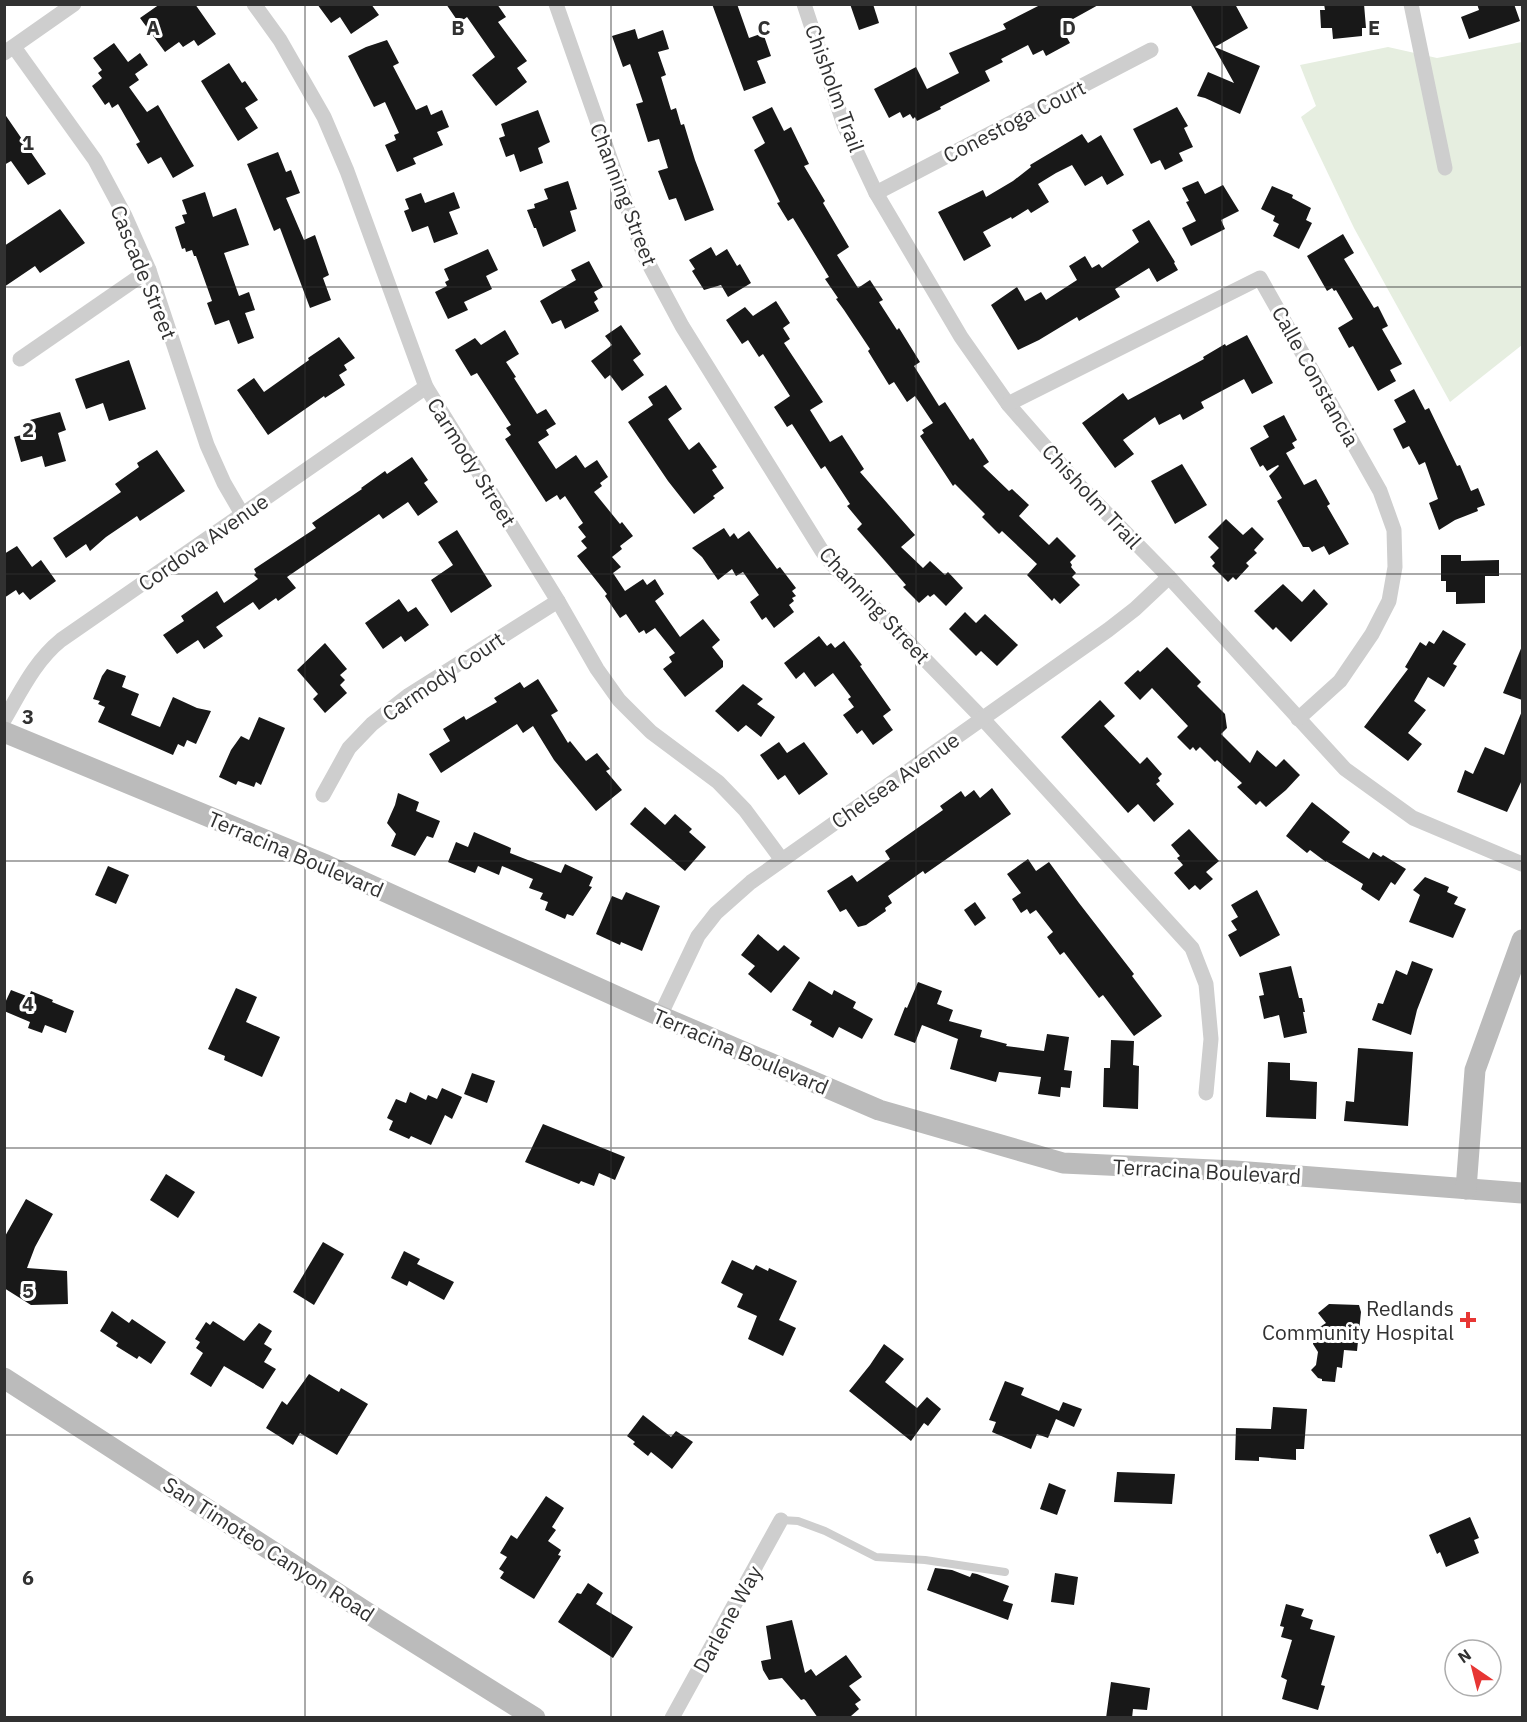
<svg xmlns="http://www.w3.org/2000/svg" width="1527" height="1722" font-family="'IBM Plex Sans',sans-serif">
<rect width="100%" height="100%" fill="#fff"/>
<path fill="#e6eee0" d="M1522,42V345L1450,402L1354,228L1301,117L1316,106L1300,65L1388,47L1437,58Z"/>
<g fill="#181818">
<path d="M160,4H195L216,34L198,46L194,40L183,47L179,42L165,52L140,18Z"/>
<path d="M317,4H371L379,15L351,34L340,17L331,23Z"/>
<path d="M446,4H497L506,17L498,22L527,61L517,68L527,82L496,106L472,75L495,57L467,17L459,23Z"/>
<path d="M712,4H737L749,38L763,33L771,56L757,61L766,83L744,91Z"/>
<path d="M850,4H873L879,23L859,30Z"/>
<path d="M1042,4H1100L1064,24L1068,33L1065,34L1070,43L1046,56L1043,50L1033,55L1028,45L1001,59L1003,62L985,71L990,81L940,107L941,109L917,121L915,117L913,119L910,114L903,118L900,112L889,118L874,89L916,67L927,89L959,73L949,53L1006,29L1003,24Z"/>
<path d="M1190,4H1235L1248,28L1215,47L1260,66L1240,114L1205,98L1197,96L1208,72L1234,83Z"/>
<path d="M1324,4H1364L1366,28H1362V36L1333,39L1332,28H1321L1320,10H1325Z"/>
<path d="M1477,4H1514L1520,21L1469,39L1461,17L1479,10Z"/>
<path d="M635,29L638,39L663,30L669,49L658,52L666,75L661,77L671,110L676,108L681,125L684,124L695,160L714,210L685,221L676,198L669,200L658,171L668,168L659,139L648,142L636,104L643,102L630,64L623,67L612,36Z"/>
<path d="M387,40L399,63L393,66L416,110L427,105L431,115L442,110L449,127L437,132L443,145L413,158L416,164L397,172L385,145L396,140L394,135L399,133L385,102L374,107L348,56L366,47Z"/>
<path d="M114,43L128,62L140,53L148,65L135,74L139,80L129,87L147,112L158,105L194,166L173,178L161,157L148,164L136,144L140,142L118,104L112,108L109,102L105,105L92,86L102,78L98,73L102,70L93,58Z"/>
<path d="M229,63L242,83L245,81L258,100L245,108L258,128L238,141L201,81Z"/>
<path d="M772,107L784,131L791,127L809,164L804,166L825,201L823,203L849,247L837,255L858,288L870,280L883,300L879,302L897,330L899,328L920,362L914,366L939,406L945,402L970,440L973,438L989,462L983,466L1009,491L1012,489L1029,505L1019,516L1049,545L1057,537L1076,556L1070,562L1072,565L1071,567L1076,573L1072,577L1080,585L1060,604L1054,598L1052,601L1027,575L1037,564L1002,531L999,534L982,517L985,514L955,484L953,486L920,436L924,433L922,430L933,423L915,396L907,402L894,382L889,385L868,351L870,349L844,310L836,299L838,298L825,279L829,277L793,218L788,221L777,203L780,202L754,150L765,143L752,117Z"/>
<path d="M1177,107L1188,126L1184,128L1193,147L1179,153L1183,161L1165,170L1160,160L1151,164L1133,129Z"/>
<path d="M538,110L550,142L538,148L543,163L520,172L514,154L506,157L499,138L505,136L501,124Z"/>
<path d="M4,113L46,174L28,185L11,161L4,165Z"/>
<path d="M1082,134L1088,143L1101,135L1124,175L1107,185L1102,176L1085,186L1072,165L1056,173L1038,184L1049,202L1031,213L1028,209L1012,219L1011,217L983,232L991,246L964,261L938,212L983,190L986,197L1013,181L1031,167L1030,165Z"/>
<path d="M278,152L286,172L291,170L300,193L286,198L304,240L315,235L329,275L323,278L331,300L310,308L280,228L274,231L247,164Z"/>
<path d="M568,181L577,209L570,211L576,231L543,247L536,228H534L527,210L535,208L534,204L548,199L544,189Z"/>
<path d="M1198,181L1205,194L1223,185L1239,211L1221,220L1225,229L1191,246L1182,228L1196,221L1186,202L1189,201L1182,188Z"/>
<path d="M1272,186L1293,195L1292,198L1311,208L1306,220L1312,223L1299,249L1273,236L1279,224L1273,221L1275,216L1261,209Z"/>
<path d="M205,192L213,217L236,208L249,245L224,253L239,296L249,292L255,310L245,313L254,338L238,344L229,320L215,325L207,303L212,301L196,256H194L192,250L186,252L185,248L182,249L175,227L185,223L182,215L187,214L182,200Z"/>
<path d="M454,192L460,208L449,212L458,234L434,243L428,226L412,232L404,211L409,209L405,199L421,193L425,203Z"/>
<path d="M60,209L85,243L40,273L35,266L4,287V246Z"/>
<path d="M1149,220L1175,262L1174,263L1178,270L1157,282L1149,268L1115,289L1120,297L1079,321L1077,317L1039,340L1018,350L991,305L1017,287L1025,301L1041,292L1046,300L1077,280L1069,266L1085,256L1092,268L1099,264L1102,268L1139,242L1132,230Z"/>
<path d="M1343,234L1354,253L1344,259L1374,308L1378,306L1388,326L1382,329L1402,364L1390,370L1396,381L1378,391L1353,346L1349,348L1338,328L1353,319L1336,290L1334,291L1332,288L1327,291L1307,256Z"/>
<path d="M711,247L716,256L727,249L737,266L740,264L751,283L728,297L721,285L704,290L692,271L695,269L689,260Z"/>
<path d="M488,249L498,270L486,276L492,289L464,302L468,310L448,319L435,292L447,286L445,282L449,280L444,269Z"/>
<path d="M589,261L603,287L594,292L598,299L594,302L599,311L565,329L561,320L552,324L540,301L576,280L571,270Z"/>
<path d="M776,301L790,323L783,328L790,339L784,343L823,402L810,410L830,442L842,435L864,469L860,472L915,535L901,547L923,568L930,561L945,575L948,572L963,588L946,606L934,594L930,597L928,595L919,603L903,587L906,585L857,529L862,524L847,506L850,504L825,466L821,469L792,424L787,427L774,407L790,396L763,354L759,357L748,340L742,344L726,320L745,307L753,316Z"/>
<path d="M621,325L641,354L633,360L644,375L622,391L610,375L605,379L591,361L612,345L605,336Z"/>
<path d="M505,330L519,354L506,362L516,377L514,378L537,414L546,409L556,424L546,430L549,435L538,442L556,469L576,455L585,468L597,460L608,477L600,483L602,486L594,492L620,524L622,522L633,536L620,546L622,549L612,557L621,567L613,573L625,591L643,579L647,585L655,579L664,594L655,601L680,637L703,619L720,640L712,647L723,661V667L685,697L663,669L672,662L669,657L675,653L655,628L646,634L644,630L639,633L626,614L620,618L605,596L607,594L577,556L587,548L581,541L586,537L578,527L583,523L565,496L560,500L557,495L546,502L505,439L511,435L506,428L511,425L477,373L471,376L455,350L475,338L481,345Z"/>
<path d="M1247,335L1273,383L1252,394L1244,379L1201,402L1204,408L1183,420L1180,414L1159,425L1155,417L1123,440L1134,454L1115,468L1082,423L1123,393L1128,400L1204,359L1203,357L1225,344L1226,346Z"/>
<path d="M339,337L355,358L344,365L347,370L339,375L345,385L325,398L324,396L268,435L237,390L254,378L264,392L309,360L308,358Z"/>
<path d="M129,360L146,409L109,421L103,403L86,409L75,379Z"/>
<path d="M666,385L682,409L668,419L689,450L699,442L717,467L712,470L724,488L713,496L715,498L694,514L668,481L628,422L653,405L648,397Z"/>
<path d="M1414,389L1425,410L1429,408L1457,466L1460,465L1471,491L1478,488L1485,505L1477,508L1478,511L1455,520L1439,530L1429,503L1438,499L1425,462L1419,465L1409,446L1403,449L1393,429L1406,422L1394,400Z"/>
<path d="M60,412L66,430L58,433L66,461L45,467L42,456L21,462L14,437L29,433L27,426L31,425L30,420Z"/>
<path d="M1284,415L1297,440L1292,443L1295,448L1286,453L1304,485L1316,479L1330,504L1327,506L1349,544L1329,555L1324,546L1312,552L1309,547H1303L1277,501L1282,498L1269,476L1279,466L1278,465L1267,471L1263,465L1260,467L1250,448L1269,437L1263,426Z"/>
<path d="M157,450L185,491L140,521L137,516L106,537L90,551L86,544L66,558L53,538L121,492L115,484L139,467L137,463Z"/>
<path d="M412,457L428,480L424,483L438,502L418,516L408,502L383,519L379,514L287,577L296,588L278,601L276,598L259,610L253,602L216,627L223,636L204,649L198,640L177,654L163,635L184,621L181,616L217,591L224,603L258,579L254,575L256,573L254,569L316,528L312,523L362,489L361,488L385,471L387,474Z"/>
<path d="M1182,464L1207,505L1175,524L1151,481Z"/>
<path d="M1226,519L1243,535L1252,527L1264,539L1254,550L1257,553L1246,563L1249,566L1236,580L1233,577L1228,582L1212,566L1215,563L1210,557L1219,548L1208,537Z"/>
<path d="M724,528L730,537L734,533L738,539L749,531L777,569L780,567L796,588L792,591L796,596L792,598L794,601L789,605L794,612L774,628L766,617L762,620L750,602L759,595L743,572L736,576L732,569L718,580L702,557L692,548Z"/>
<path d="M457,530L492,586L451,613L431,580L453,565L438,542Z"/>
<path d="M17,546L32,567L41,560L56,581L30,600L23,592L19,595L16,590L4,598V554Z"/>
<path d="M1441,555H1461V561L1499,560V576H1485V603L1456,604V592H1446V581H1441Z"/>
<path d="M1283,584L1302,602L1314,589L1328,604L1291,642L1276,627L1273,630L1254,611Z"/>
<path d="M399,599L408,612L416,607L429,625L405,642L401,636L383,649L365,623Z"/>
<path d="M965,612L976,623L985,614L1018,645L997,666L981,651L976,656L949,629Z"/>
<path d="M1443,630L1466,644L1453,664L1457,666L1444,687L1428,677L1414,701L1426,710L1408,733L1422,744L1408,761L1364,727L1408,669L1405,667L1420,642L1426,646L1429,641L1434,644Z"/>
<path d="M819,636L827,646L831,643L835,648L844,641L862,665L860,666L891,710L883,716L893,730L873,745L862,730L857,734L843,715L854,707L848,699L851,697L833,673L815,687L804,672L796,679L784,663Z"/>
<path d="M325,643L347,669L340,675L345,680L340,685L347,693L325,713L313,699L318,694L297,670Z"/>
<path d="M1522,646V700L1503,693Z"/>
<path d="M1167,647L1201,682L1197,686L1225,714L1227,728L1221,734L1250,763L1257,750L1276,767L1284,759L1300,775L1286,790L1266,807L1260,801L1256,805L1237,787L1242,783L1217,760L1215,762L1200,747L1196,751L1193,747L1190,750L1177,737L1188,726L1152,688L1140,700L1124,683L1138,670L1140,672Z"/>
<path d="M107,669L126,676L122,687L139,694L131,715L160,727L173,697L197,708L211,711L196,744L187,740L184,747L178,744L173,755L98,722L105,707L98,704L100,701L93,699L102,676Z"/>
<path d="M538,679L558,711L551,715L568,743L570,741L586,761L597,753L610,769L606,771L622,790L596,811L554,760L533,726L523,733L517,724L441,773L429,754L450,741L443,729L464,716L466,720L497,702L494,698L520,682L524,688Z"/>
<path d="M743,684L763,699L757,704L775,717L761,737L746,725L738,732L715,711Z"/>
<path d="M1100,700L1115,716L1104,726L1140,764L1147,757L1162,774L1158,778L1160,781L1156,784L1174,804L1154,822L1138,804L1128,813L1061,737Z"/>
<path d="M1522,711V780L1507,812L1457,792L1465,770L1473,774L1485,747L1504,755Z"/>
<path d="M259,717L285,728L261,785L256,782L254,787L238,781L236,785L219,777L231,750L241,736L249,740Z"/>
<path d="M779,742L787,753L804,742L828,774L799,795L785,775L778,780L760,755Z"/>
<path d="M992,788L1011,814L925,874L923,871L888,896L892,903L885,908L886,911L866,925L858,927L846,909L840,912L827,891L852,875L857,882L890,859L885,851L943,810L940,806L961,791L965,797L974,790L980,798Z"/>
<path d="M398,793L419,802L416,811L440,821L433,838L427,836L415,856L391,846L396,834L387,823L395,805Z"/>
<path d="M1312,802L1350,832L1342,842L1369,859L1373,852L1381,857L1383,855L1406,869L1395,885L1391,882L1379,901L1361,889L1363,884L1326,861V862L1310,850L1307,853L1286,836Z"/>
<path d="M645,807L665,825L675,814L692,829L689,832L706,847L685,871L630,824Z"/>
<path d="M1189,829L1219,861L1206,872L1213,879L1200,890L1195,885L1189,890L1174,873L1183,865L1177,858L1180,856L1171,845Z"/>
<path d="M474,832L511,848L510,853L561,873L565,864L593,877L589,886L592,887L573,916L567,914L565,919L545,910L548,902L540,899L543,893L529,888L533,879L502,866L499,875L478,866L475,873L448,862L456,842L468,847Z"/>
<path d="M1028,859L1036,871L1049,862L1079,903L1134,974L1132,976L1162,1016L1134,1036L1103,995L1099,998L1064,952L1060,955L1047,937L1053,932L1036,910L1030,914L1027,909L1021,913L1012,899L1021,893L1007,874Z"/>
<path d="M108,866L129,875L116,904L95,895Z"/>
<path d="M1425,877L1449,887L1447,892L1458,897L1454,904L1466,909L1453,938L1409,922L1420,895L1413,890Z"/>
<path d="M1257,890L1280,935L1240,957L1228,935L1237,930L1231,921L1238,917L1231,905Z"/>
<path d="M626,892L660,906L642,951L621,942L620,945L596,934L612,896L622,900Z"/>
<path d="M975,902L986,918L975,926L964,910Z"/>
<path d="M758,934L778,951L784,945L800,958L771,993L748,974L755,966L741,955Z"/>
<path d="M1412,961L1433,969L1417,1010L1411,1035L1372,1020L1378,1003L1383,1004L1396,970L1407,975Z"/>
<path d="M1291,966L1299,998H1302L1305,1012H1303L1307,1033L1284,1038L1279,1015L1264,1019L1259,996L1264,995L1259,973Z"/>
<path d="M809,981L832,995L834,990L856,1002L853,1008L873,1019L862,1039L839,1027L833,1038L810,1025L812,1021L792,1010Z"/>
<path d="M918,982L942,991L937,1004L953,1010L949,1021L982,1030L980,1037L1007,1044L1006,1046L1044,1051L1047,1034L1069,1037L1064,1070L1072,1071L1070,1088L1061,1087L1060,1097L1038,1094L1041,1077L999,1072L996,1082L950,1069L958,1039L922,1025L915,1043L894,1035L905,1007L907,1008Z"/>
<path d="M236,988L257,997L246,1022L280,1037L262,1077L224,1060L225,1056L208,1049Z"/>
<path d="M11,990L29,997L31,991L53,1000L52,1002L74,1011L66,1033L45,1025L42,1033L28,1028L30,1022L4,1011V1005Z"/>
<path d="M1111,1040L1134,1041L1133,1065L1139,1066L1138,1109L1103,1107L1104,1068H1110Z"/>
<path d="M1358,1048L1413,1052L1408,1126L1344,1121L1346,1101L1354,1102Z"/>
<path d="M1268,1062L1290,1063V1080L1317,1082L1316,1119L1266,1117Z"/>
<path d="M472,1073L495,1081L487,1103L464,1094Z"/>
<path d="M442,1088L462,1097L452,1119L445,1115L431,1145L411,1136L409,1139L389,1130L393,1121L387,1118L396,1099L406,1103L410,1092L426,1100L428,1095L437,1099Z"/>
<path d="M543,1124L625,1157L615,1180L599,1173L594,1186L581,1181L579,1184L525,1162Z"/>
<path d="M166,1174L195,1192L178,1218L150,1200Z"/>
<path d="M26,1199L53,1214L35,1247L27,1268L67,1271L68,1304L31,1305L4,1288V1238Z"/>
<path d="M323,1242L344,1254L314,1305L293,1292Z"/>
<path d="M404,1251L420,1259L417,1264L454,1282L444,1300L409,1281L407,1286L391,1278Z"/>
<path d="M732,1260L753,1270L756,1265L768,1271L769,1268L797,1281L779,1320L796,1328L783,1356L748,1339L757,1316L737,1307L743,1294L721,1283Z"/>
<path d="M1329,1304L1359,1305L1361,1312L1357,1351L1344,1350L1342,1368L1337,1367L1335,1382L1322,1381V1379L1318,1378L1311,1370L1316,1365L1318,1352L1313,1344L1314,1331L1326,1323L1318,1313Z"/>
<path d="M112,1311L129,1323L132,1319L166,1342L151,1364L139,1356L137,1359L116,1346L118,1343L100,1331Z"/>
<path d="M213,1321L244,1341L259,1323L272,1331L264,1344L272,1349L264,1362L276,1369L263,1389L224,1366L211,1387L190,1374L203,1353L196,1348L200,1342L195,1339L206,1322L210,1325Z"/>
<path d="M884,1344L904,1359L885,1382L917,1408L927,1397L941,1409L928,1426L924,1423L911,1441L849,1391L870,1365Z"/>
<path d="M309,1374L339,1392L341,1388L368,1404L337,1455L300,1433L293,1445L266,1428L282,1401L287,1405Z"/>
<path d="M1005,1381L1024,1388L1021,1395L1059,1411L1063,1402L1082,1409L1074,1427L1056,1419L1048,1438L1037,1434L1031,1449L992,1432L996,1422L989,1420Z"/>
<path d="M1273,1407L1307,1409L1304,1449H1296V1460L1259,1457V1461L1235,1460L1236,1428L1271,1429Z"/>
<path d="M643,1415L671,1437L676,1431L693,1442L672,1469L651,1452L648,1456L633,1444L635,1442L627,1436Z"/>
<path d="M1117,1472L1175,1474L1172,1504L1114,1502Z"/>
<path d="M1049,1483L1066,1490L1057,1515L1040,1509Z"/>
<path d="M546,1496L564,1508L552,1527L556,1530L548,1541L561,1550L558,1555L561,1556L534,1599L500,1578L504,1572L499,1569L507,1557L500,1553L511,1535L517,1539Z"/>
<path d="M1470,1517L1479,1538L1474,1540L1479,1553L1446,1567L1440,1552L1437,1554L1429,1535Z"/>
<path d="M935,1568L952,1570L970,1577L972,1573L977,1574L1009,1586L1003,1601L1013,1604L1008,1620L927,1590Z"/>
<path d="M1055,1573L1078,1577L1074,1605L1051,1602Z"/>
<path d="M588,1583L603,1593L596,1604L633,1627L613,1658L558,1622L577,1593L581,1594Z"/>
<path d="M1286,1604L1304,1609L1301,1616L1313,1620L1310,1629L1335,1636L1321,1685L1325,1686L1318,1710L1282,1699L1287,1680L1281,1677L1292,1640L1281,1637L1284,1627L1280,1626Z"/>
<path d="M792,1620L805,1673L811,1669L816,1676L846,1655L862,1677L849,1686L861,1700L855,1704L859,1709L851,1716L818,1718L806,1701L804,1699L801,1700L782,1678L769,1680L763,1670L761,1661L771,1659L766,1626Z"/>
<path d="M1111,1682L1150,1688L1147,1710L1133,1709L1132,1718H1106Z"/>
</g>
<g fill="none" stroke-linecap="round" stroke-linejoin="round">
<path stroke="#cecece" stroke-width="8" d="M781,1520L798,1521L825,1531L876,1557L925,1560L1005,1572"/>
<g stroke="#cecece" stroke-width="15">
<path d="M254,4L280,40L324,117L347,171L426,387L558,601L597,669L619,700L651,732L718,782L745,810L782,860"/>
<path d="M556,4L644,255L682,326L822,551L833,565L982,718L1192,948L1206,984L1211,1039L1206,1093"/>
<path d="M804,4L844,125L876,193L961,337L1008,404L1076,482L1169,577L1345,769L1413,818L1522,864"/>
<path d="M1411,4L1445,168"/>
<path d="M14,47L95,160L125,216L149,270L207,445L224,483L242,514"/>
<path d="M4,53L74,4"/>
<path d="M876,193L1151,50"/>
<path d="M20,359L149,270"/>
<path d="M1008,404L1260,278L1380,491L1394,530L1395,567L1389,601L1372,634L1340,681L1298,719"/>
<path d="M4,720C21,691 35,661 61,640L426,387"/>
<path d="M323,795L349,748L372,724L409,695L558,601"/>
<path d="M660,1016L698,936L716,913L751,882L1108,630L1135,609L1169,577"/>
<path d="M672,1718L781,1520"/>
</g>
<g stroke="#bbb" stroke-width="21">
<path d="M4,732L326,865L660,1016L879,1110L1063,1163L1235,1171L1522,1193"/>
<path d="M1466,1189L1475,1070L1522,940"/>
<path d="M4,1378L377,1619L535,1718"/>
</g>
</g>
<path fill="none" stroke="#313131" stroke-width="1.5" stroke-opacity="0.55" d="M305,4V1718M611,4V1718M916,4V1718M1222,4V1718M4,287H1522M4,574H1522M4,861H1522M4,1148H1522M4,1435H1522"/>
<path fill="#e73634" stroke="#fff" stroke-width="2" d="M1465 1311h6v6h6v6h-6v6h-6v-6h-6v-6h6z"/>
<g text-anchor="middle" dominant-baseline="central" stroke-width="6" stroke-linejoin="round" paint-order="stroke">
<g font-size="21" fill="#313131" stroke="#fff">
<text transform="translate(835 88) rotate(70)">Chisholm Trail</text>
<text transform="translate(1014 121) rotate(-27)">Conestoga Court</text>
<text transform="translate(624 194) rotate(69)">Channing Street</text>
<text transform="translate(144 272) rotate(68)">Cascade Street</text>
<text transform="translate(1316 376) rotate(61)">Calle Constancia</text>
<text transform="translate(472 462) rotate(58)">Carmody Street</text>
<text transform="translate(1092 496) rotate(47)">Chisholm Trail</text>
<text transform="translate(203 542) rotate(-35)">Cordova Avenue</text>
<text transform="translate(875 605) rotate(47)">Channing Street</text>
<text transform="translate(443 676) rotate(-34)">Carmody Court</text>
<text transform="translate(895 780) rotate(-35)">Chelsea Avenue</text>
<text transform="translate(296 854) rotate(23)">Terracina Boulevard</text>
<text transform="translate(741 1051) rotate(23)">Terracina Boulevard</text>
<text transform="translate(1207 1171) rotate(3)">Terracina Boulevard</text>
<text transform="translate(269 1549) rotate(33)">San Timoteo Canyon Road</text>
<text transform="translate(727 1619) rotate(-61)">Darlene Way</text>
</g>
<g font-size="21" fill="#313131" stroke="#fff" text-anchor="end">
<text x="1454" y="1308">Redlands<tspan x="1454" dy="24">Community Hospital</tspan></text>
</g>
</g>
<g font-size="20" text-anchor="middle" font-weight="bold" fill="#313131" stroke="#fff" stroke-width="6" stroke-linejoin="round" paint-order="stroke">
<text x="153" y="35">A</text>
<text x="458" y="35">B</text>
<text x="764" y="35">C</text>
<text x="1069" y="35">D</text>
<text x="1374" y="35">E</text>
<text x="28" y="150">1</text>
<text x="28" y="437">2</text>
<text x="28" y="724">3</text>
<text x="28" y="1011">4</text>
<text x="28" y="1298">5</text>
<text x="28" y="1585">6</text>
</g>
<rect width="1527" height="1722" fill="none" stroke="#313131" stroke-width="12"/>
<g transform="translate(1473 1668) rotate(325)"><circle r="28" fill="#ffffff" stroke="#adadad" stroke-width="1.5"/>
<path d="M0-4.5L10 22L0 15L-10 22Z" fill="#e73634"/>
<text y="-9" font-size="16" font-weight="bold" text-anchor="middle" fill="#313131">N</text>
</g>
</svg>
